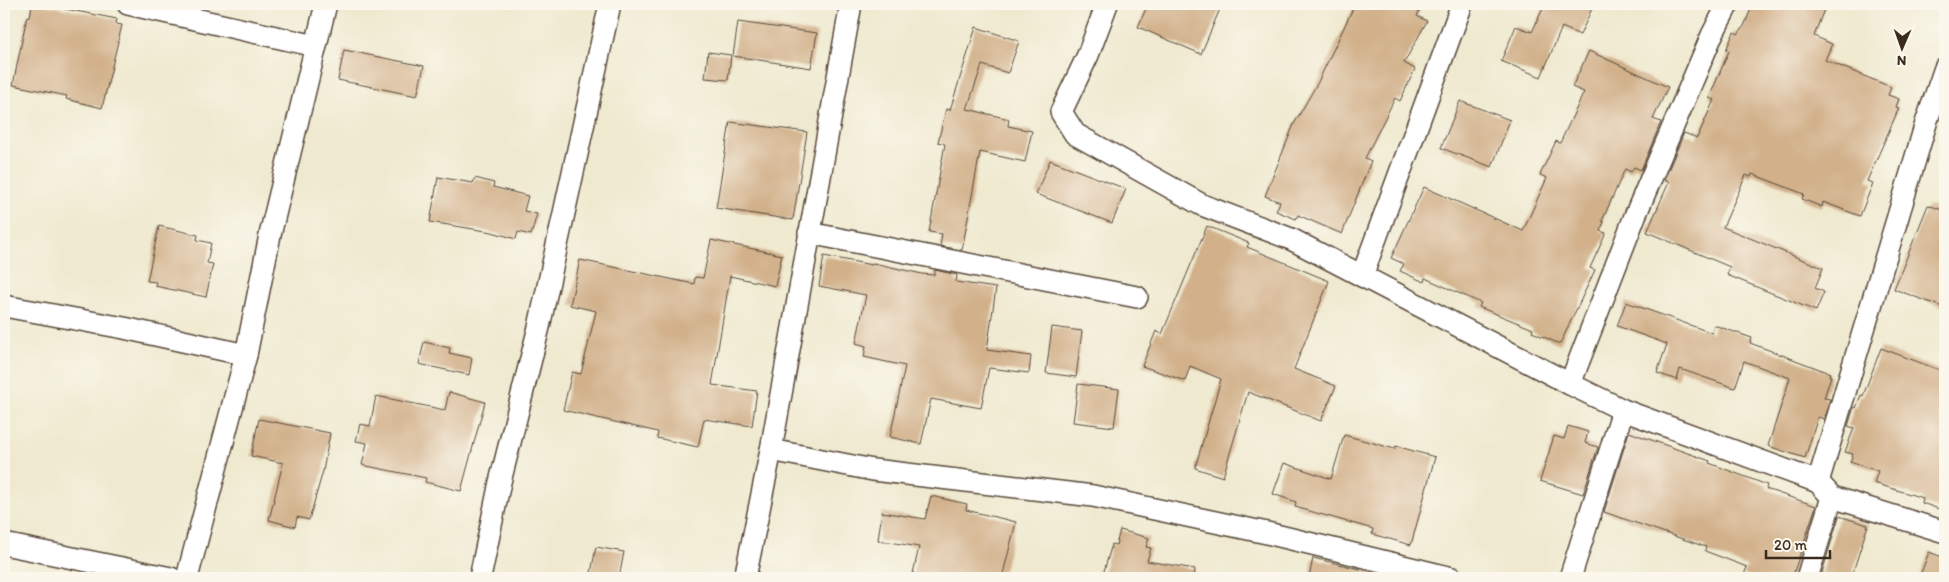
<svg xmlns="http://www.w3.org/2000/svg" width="1949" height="582" font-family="Itim,sans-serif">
<rect width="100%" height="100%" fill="#fbf7ec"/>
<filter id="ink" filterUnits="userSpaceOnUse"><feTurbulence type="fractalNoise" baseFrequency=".02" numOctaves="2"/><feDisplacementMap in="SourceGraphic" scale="10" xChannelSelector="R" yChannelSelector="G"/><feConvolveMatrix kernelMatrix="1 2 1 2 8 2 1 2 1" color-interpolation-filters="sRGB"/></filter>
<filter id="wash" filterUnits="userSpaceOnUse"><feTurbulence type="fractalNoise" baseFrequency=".0096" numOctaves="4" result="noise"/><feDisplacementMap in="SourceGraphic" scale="20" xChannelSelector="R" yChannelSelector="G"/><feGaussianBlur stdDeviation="1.12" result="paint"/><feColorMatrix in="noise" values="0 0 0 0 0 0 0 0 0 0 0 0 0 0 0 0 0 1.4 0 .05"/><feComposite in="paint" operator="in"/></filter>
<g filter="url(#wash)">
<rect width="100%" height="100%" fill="#efe9cf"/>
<g id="blocks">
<g fill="#d1b08a">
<path d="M32,4H40L117,19L116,24L122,25L102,108L66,99L67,96L13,85L27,16L30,17Z"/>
<path d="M1148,4H1222L1201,54L1138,27Z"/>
<path d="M1355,4H1423L1417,16L1427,21L1404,63L1415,69L1400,101L1395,98L1365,158L1371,161L1342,234L1298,215L1296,219L1276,211L1280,202L1265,196L1294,124L1318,82Z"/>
<path d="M1545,4H1594L1580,35L1562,27L1541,77L1501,61L1516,26L1532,32Z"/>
<path d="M1753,4H1826L1814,36L1832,44L1825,60L1891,87L1888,95L1899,99L1896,107L1899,108L1867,181L1873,183L1860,216L1823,202L1822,207L1802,199L1804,194L1752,174L1751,177L1746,175L1723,227L1823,268L1815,288L1824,292L1816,311L1727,275L1730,267L1647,232L1669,182L1664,180L1684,133L1697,138L1714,100L1709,98L1729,51L1726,50L1734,32L1738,34L1744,26Z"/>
<path d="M738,22L817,33L811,68L733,56Z"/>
<path d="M976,27L1019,41L1008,73L982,65L967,109L1009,119L1008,126L1032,131L1025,162L980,152L962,250L940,246L942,234L929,232L945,144L938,142L946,109L950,110Z"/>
<path d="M344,50L424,66L417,96L338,80Z"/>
<path d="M1589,51L1668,87L1653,119L1661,122L1641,170L1634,167L1631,172L1625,169L1602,221L1604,222L1600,231L1606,233L1590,268L1595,270L1560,344L1532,332L1533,329L1479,307L1481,303L1425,278L1424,282L1400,271L1404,264L1391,258L1424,187L1523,231L1547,178L1540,175L1556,141L1560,143L1584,92L1572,87Z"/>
<path d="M708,52L731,55L728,80L705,78Z"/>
<path d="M1460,101L1510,120L1492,167L1441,148Z"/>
<path d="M730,122L807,132L793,220L716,208Z"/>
<path d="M1050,160L1126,189L1112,223L1036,194Z"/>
<path d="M438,177L473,183L475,178L494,183L493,187L528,196L524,211L537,214L531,235L518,232L516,239L492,232L430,222Z"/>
<path d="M1928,205L1945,211V308L1894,289Z"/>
<path d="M159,226L198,235L197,240L211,243L207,263L213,264L206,297L155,286L156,282L147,281Z"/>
<path d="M1207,226L1249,243L1247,247L1329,281L1294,369L1336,386L1321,421L1248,392L1223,477L1195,468L1221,379L1190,366L1185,381L1142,366L1156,331L1162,334Z"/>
<path d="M711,240L782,255L775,286L730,276L712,385L757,391L752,426L704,419L698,447L657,438L658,432L563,410L572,372L581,374L596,311L570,305L580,260L694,284L695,277L703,278Z"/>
<path d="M824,256L872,265L873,263L922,274L934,275L935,270L957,275L956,282L996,288L987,350L1031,356L1029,373L989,368L981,408L931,399L921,444L890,437L905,366L864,357L866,346L856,343L866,295L819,286Z"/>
<path d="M1626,302L1712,333L1714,325L1752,338L1750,343L1830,373L1829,376H1831L1824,398L1830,399L1824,419L1818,417L1805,458L1768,446L1790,378L1744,361L1735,388L1680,369L1677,380L1657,373L1667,344L1617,326Z"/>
<path d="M1052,327L1082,331L1076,377L1046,373Z"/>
<path d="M424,342L450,348L449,353L472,358L469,375L419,364Z"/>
<path d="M1881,348L1945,372V505L1941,503L1939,509L1922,503L1923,498L1874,483L1878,471L1850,462L1853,454L1845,452L1854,428L1848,426L1854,407L1856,408L1861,395L1863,396Z"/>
<path d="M1078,384L1119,389L1114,427L1073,422Z"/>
<path d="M449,392L485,402L461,491L425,482L426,478L362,465L367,443L356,441L360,424L370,426L376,396L445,410Z"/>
<path d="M259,419L330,433L323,471L309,520L297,517L295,527L269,520L283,463L251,456Z"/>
<path d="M1568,426L1588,432L1585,443L1598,447L1583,494L1540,481L1554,436L1564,439Z"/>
<path d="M1629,432L1710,461L1709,463L1767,485L1766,489L1816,506L1792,578H1754L1744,575L1747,567L1705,551L1706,547L1604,512Z"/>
<path d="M1344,435L1395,449L1396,446L1435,457L1411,545L1372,534L1373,529L1295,507L1296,502L1273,494L1284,463L1331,479Z"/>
<path d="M931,496L967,504L966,510L1016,522L1002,578H912L919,547L878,540L882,512L925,519Z"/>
<path d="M1839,516L1868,525L1851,578H1837L1822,573Z"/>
<path d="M1120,530L1149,538L1146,547L1151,548L1147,561L1195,569L1194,578H1102L1112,544L1116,545Z"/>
<path d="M596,547L624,552L619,578H590Z"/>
<path d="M1929,552L1945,558V578H1919Z"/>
<path d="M1313,558L1373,572V578H1309Z"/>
</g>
</g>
</g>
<g filter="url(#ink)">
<use href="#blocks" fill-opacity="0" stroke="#564739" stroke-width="1"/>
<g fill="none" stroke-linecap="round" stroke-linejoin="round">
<g stroke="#564739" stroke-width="24">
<g id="minor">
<path d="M128,4L316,46"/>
<path d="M1107,4L1088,55L1061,112L1075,134L1202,205L1291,239L1570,384L1623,410L1818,482L1832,497L1945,532"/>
<path d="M809,233L1137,297"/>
<path d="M1362,276L1462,4"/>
<path d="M4,306L124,328L246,355"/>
<path d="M1570,384L1635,216L1712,35L1728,4"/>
<path d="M771,450L873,470L1093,496L1267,533L1452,578"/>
<path d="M1818,482L1927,120L1945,68"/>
<path d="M4,544L171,578"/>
<path d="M187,578L246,355L270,235L326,4"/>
<path d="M480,578L500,482L539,327L610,4"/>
<path d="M745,578L771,450L851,4"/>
<path d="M1570,578L1623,410"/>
<path d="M1807,578L1832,497"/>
</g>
</g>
<use href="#minor" stroke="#fff" stroke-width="21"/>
</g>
</g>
<rect width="1949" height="582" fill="none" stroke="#fbf7ec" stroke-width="20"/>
<g transform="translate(1902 48) rotate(182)" stroke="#fbf7ec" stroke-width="4" paint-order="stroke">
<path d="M0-4L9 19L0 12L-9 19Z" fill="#3b2a1e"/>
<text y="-8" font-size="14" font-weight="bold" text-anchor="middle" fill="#3b2a1e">N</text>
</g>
<path d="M1766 550v8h64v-8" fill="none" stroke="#3b2a1e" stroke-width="2.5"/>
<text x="1774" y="550" font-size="15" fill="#3b2a1e" stroke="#fbf7ec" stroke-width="4" paint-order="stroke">20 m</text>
</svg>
